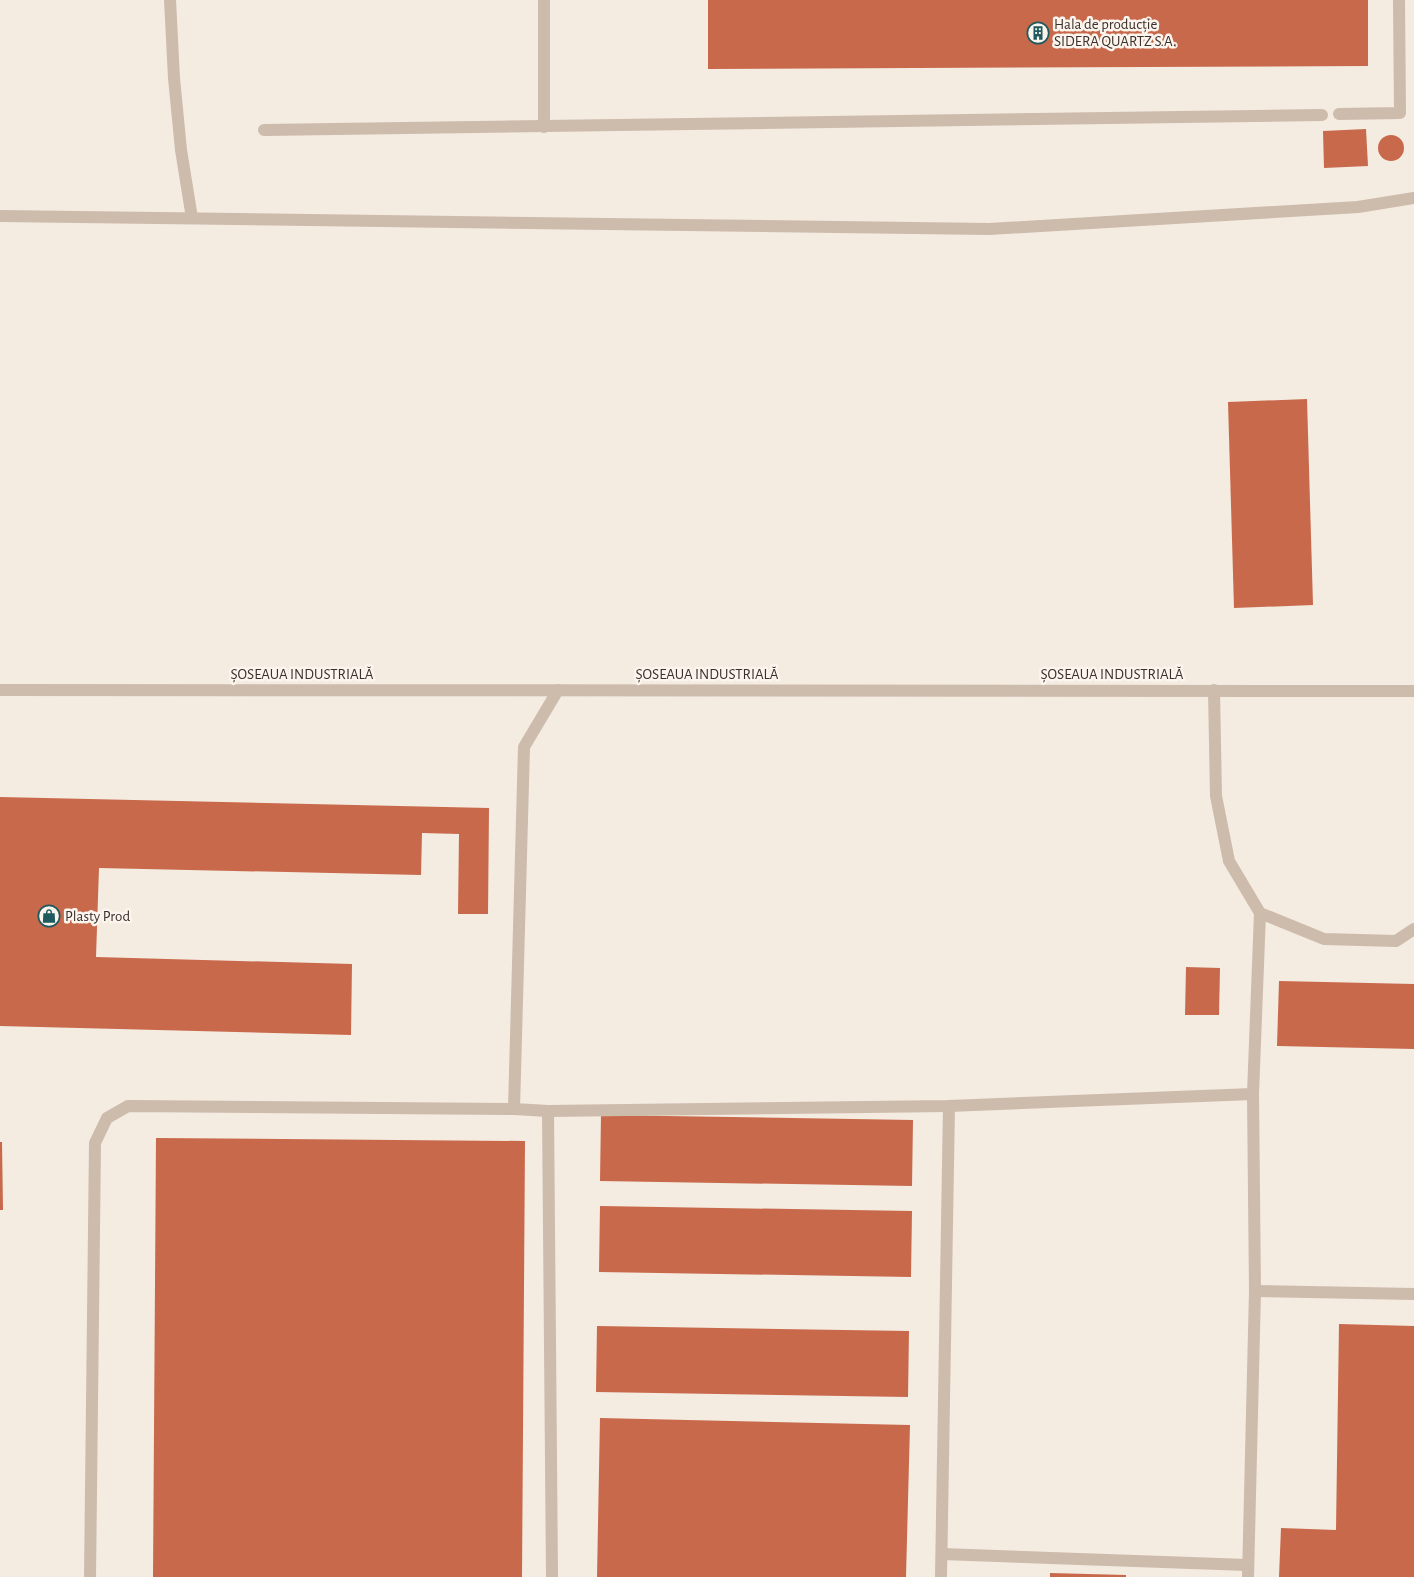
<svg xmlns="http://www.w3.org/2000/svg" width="1414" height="1577" font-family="'Alegreya Sans',sans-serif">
<rect width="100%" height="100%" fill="#f4ebe1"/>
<g fill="#c8694b">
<path d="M708,0H1368V66L708,69Z"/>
<path d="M1366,129L1368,166L1324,168L1323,131Z"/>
<circle cx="1391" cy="148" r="13"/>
<path d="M1307,399L1313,605L1234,608L1228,402Z"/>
<path d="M0,797L489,808L488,914H458L459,834L422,833L421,875L99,868L96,957L352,964L351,1035L0,1026Z"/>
<path d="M1186,967L1220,968L1219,1015H1185Z"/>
<path d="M1279,981L1414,984V1049L1277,1046Z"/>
<path d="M601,1115L913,1120L912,1186L600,1181Z"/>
<path d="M156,1138L525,1141L522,1577H153Z"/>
<path d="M0,1142H2L3,1210H0Z"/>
<path d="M600,1206L912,1211L911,1277L599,1272Z"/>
<path d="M1339,1324L1414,1326V1577H1279L1281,1528L1336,1530Z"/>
<path d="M597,1326L909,1331L908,1397L596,1392Z"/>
<path d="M600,1418L910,1425L906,1577H597Z"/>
<path d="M1050,1573L1126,1575V1577H1050Z"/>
</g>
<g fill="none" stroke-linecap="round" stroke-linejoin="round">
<g stroke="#cdbbac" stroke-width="12">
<path d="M170,0L174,78L181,150L192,218"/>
<path d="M544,0V127"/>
<path d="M1339,114L1400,113L1399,0"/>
<path d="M264,130L1322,115"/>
<path d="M0,216L989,229L1358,207L1414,198"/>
<path d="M0,690L1414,691"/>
<path d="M1214,690L1216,796L1229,861L1260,913L1324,939L1396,941L1414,929"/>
<path d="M548,1111L949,1106L1253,1094"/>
<path d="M1255,1291L1414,1294"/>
<path d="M942,1554L1247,1565"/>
<path d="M90,1577L95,1143L107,1118L128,1106L514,1109"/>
<path d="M552,1577L548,1111L514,1109L524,747L558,690"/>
<path d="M941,1577L949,1106"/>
<path d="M1248,1577L1255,1291L1253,1094L1260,913"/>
</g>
</g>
<defs>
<g id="building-ring" transform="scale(1.125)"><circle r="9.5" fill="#fbf5ee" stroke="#1f5a5e" stroke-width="1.5"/><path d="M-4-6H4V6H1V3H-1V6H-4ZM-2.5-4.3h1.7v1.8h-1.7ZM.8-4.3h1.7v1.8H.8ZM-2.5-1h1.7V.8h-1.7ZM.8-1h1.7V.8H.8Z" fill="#1f5a5e"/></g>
<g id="shop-ring" transform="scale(1.125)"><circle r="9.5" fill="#fbf5ee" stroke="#1f5a5e" stroke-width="1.5"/><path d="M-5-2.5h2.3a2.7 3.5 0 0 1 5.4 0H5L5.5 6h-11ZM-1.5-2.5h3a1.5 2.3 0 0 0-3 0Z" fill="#1f5a5e"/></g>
</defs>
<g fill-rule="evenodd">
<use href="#building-ring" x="1038" y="33"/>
<use href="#shop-ring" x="49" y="916"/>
</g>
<g text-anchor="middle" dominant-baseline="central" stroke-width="5" stroke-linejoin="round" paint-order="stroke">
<g font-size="15" fill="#3b302b" stroke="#fbf5ee" text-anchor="start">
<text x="1054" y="24">Hala de producție<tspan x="1054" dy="17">SIDERA QUARTZ S.A.</tspan></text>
<text x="65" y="916">Plasty Prod</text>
</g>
<g font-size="15" fill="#3b302b" stroke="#fbf5ee">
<text x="302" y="674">ȘOSEAUA INDUSTRIALĂ</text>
<text x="707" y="674">ȘOSEAUA INDUSTRIALĂ</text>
<text x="1112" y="674">ȘOSEAUA INDUSTRIALĂ</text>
</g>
</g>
</svg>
